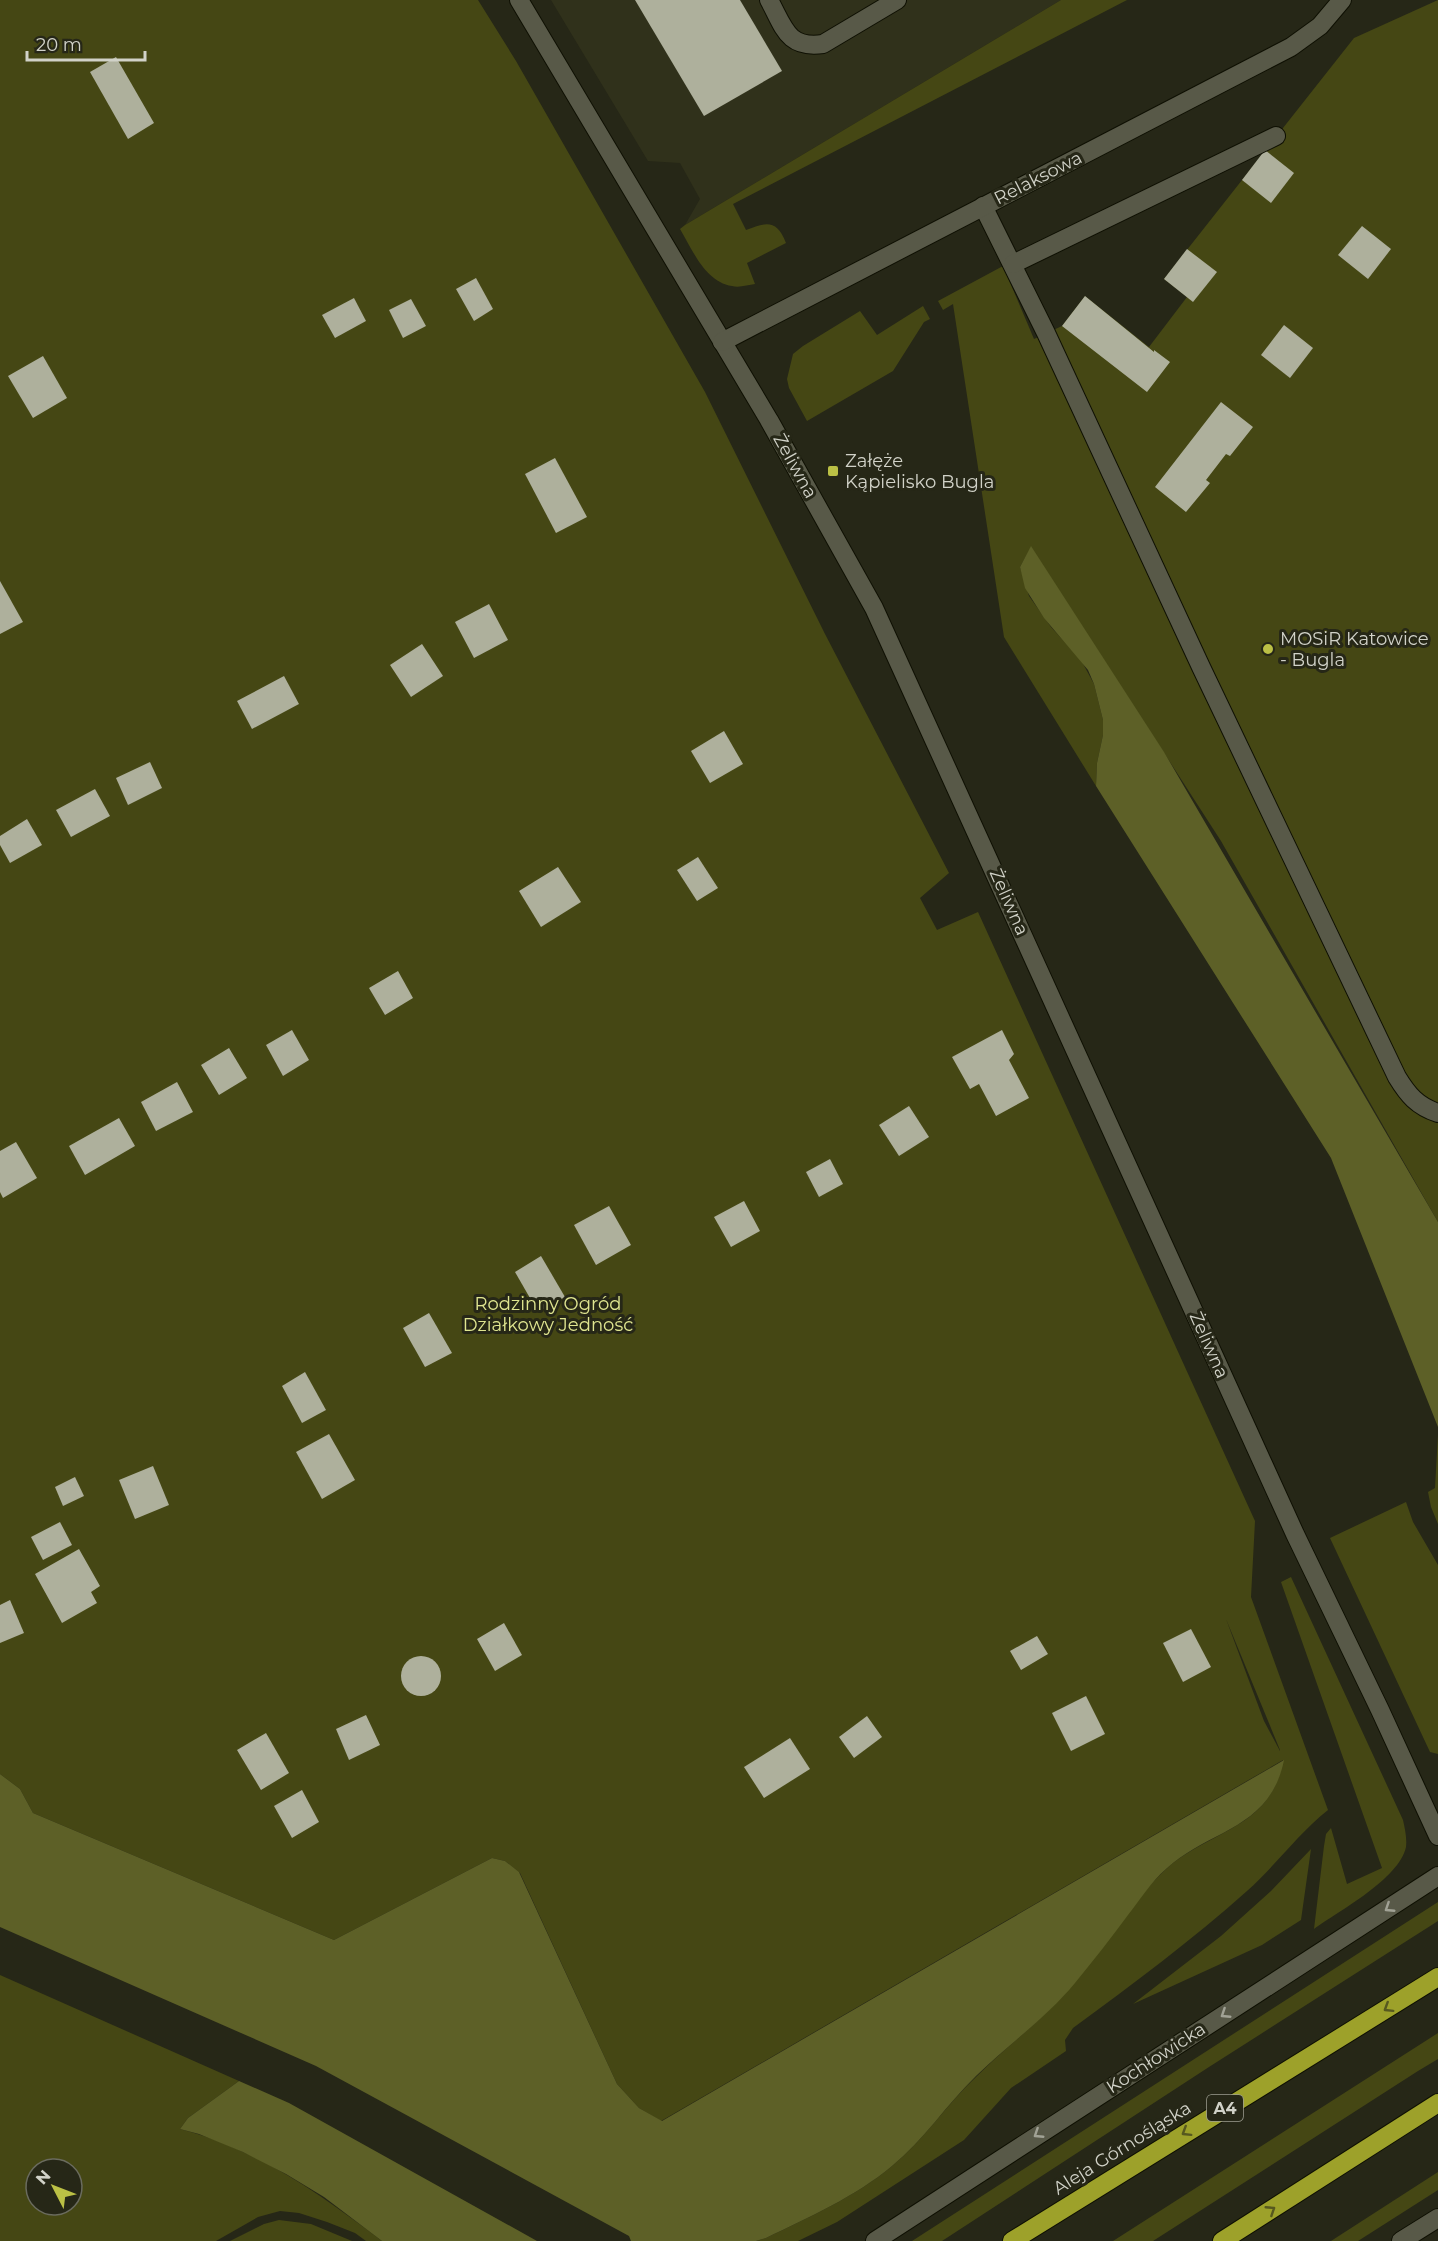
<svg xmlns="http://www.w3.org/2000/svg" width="1438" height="2241" font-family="Montserrat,sans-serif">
<rect width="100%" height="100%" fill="#262717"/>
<path fill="#30311b" d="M551,0H1061L685,225L700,199L680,163L648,161Z"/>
<g fill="#454714" fill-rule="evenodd">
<path d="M0,0H478L516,61L705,392L825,634L949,873L920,898L937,930L978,912L1255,1521L1251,1597L1328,1810C1298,1834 1275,1866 1247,1891C1192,1940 1133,1984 1073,2028L1065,2040L1066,2051L1011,2088L964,2140L837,2222L798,2241H756L766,2238C809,2217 855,2197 892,2166C924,2140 946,2105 976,2077C1008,2045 1045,2018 1074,1983C1104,1947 1132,1901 1165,1870C1208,1830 1271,1830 1283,1760L661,2121L639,2108L617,2084L520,1873L505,1861L492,1858L334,1940L33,1813L20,1789L0,1774ZM1226,1619L1280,1750V1751L1264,1721Z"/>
<path d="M1061,0H1127L733,204L746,230C766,222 777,219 786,243L747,263L755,284C748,285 739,288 732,286C705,282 692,249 680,229L685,225Z"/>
<path d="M1438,0V1222L1221,841L1031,547L1020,567L1029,596L1051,627L1081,660L1094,684L1103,720V735L1097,763L1096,786L1004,637L953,304L943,310L938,301L1003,266L1034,339L1062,326L1085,296L1149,347L1187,297L1164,279L1354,38Z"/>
<path d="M923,306L930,319L924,322L893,371L807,421L789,388L787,379L793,354L803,346L860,311L877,335Z"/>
<path d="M1438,1434V1524L1431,1507L1428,1492L1435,1488Z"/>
<path d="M1406,1502L1413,1522L1438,1565V1754L1430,1752L1330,1538Z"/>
<path d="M1291,1577L1403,1820C1405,1829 1407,1838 1406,1847C1399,1879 1339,1911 1314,1929L1324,1846L1326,1834L1331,1828L1347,1884L1382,1868L1281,1582Z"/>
<path d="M1311,1849L1301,1920L1262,1945L1133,2004L1221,1936L1271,1891Z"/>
<path d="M1438,1902V1921L1209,2067L942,2241H912Z"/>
<path d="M0,1975L239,2081L188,2118L180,2129C257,2149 320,2194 382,2241H366L355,2233L327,2222L299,2213L280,2211L258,2217L216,2241H0ZM36,2169H72V2205H36Z"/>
<path d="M1438,2033V2059L1418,2071L1153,2241H1113Z"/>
<path d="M1438,2172V2190L1358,2241H1331Z"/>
<path d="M279,2220L311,2224L352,2241H230L264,2224Z"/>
</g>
<g fill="#5d6027">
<path d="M1031,546L1164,752L1438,1222V1427L1331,1158L1096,786L1097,763L1103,735V720L1094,684L1088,670L1044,618L1025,588L1020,567Z"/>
<path d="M1284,1760C1270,1830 1209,1829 1166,1869C1151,1882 1140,1900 1128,1915C1111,1938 1093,1961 1075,1983C1046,2018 1008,2045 976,2076C946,2105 924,2140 892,2166C855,2197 809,2217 766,2238L756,2241H631L629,2236L316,2066L0,1927V1774L20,1789L33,1813L334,1940L492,1858L505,1861L519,1872L617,2084L639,2108L662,2121Z"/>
<path d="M239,2081L289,2103L537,2241H382L324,2197L286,2174L243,2152L199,2134L180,2129L188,2118Z"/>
</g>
<g fill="#aeb09c">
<path d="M635,0H740L782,71L704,116Z"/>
<path d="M116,57L154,123L128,139L90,72Z"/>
<path d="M1265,150L1294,173L1271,203L1242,180Z"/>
<path d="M1362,226L1391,249L1368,279L1338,255Z"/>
<path d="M1187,249L1217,272L1193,302L1164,279Z"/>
<path d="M476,278L493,309L474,321L456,289Z"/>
<path d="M1085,296L1154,352V350L1170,362L1147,392L1062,326Z"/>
<path d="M354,298L366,321L335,338L322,315Z"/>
<path d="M411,299L426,326L403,338L389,310Z"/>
<path d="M1284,325L1313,348L1290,378L1261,355Z"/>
<path d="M43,356L67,398L33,418L8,376Z"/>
<path d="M1221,402L1253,427L1230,456L1226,454L1206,480L1210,483L1186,512L1155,487Z"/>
<path d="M555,458L587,517L556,533L525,474Z"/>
<path d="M0,581L23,622L0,634Z"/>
<path d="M489,604L508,640L474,658L455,622Z"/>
<path d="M422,644L443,676L411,697L390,665Z"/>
<path d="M284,676L299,704L252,729L237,701Z"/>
<path d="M724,731L743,764L710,783L691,751Z"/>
<path d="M150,762L162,788L128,805L116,778Z"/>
<path d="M95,789L110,816L71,837L56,810Z"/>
<path d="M27,819L42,845L10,863L0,845V836Z"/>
<path d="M698,857L718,888L697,901L677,870Z"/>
<path d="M558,867L581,902L541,927L519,891Z"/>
<path d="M398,971L413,998L385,1015L369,988Z"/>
<path d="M292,1030L309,1060L283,1076L266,1045Z"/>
<path d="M1002,1030L1014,1054L1009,1060L1029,1098L996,1116L979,1084L970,1089L952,1057Z"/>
<path d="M229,1048L247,1078L219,1095L201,1065Z"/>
<path d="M177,1082L193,1112L156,1131L141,1102Z"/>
<path d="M909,1106L929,1137L899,1156L879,1125Z"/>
<path d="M119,1118L135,1146L85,1175L69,1146Z"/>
<path d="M16,1142L37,1178L3,1198L0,1192V1151Z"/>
<path d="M830,1159L843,1184L819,1197L806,1172Z"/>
<path d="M744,1201L760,1231L731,1247L714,1217Z"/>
<path d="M609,1206L631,1245L596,1265L574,1225Z"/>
<path d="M541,1256L565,1297L538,1312L515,1272Z"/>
<path d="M429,1313L452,1353L425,1367L403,1328Z"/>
<path d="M305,1372L326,1410L302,1423L282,1386Z"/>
<path d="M329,1434L355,1480L322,1499L296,1452Z"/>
<path d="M153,1466L169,1505L135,1519L119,1480Z"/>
<path d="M75,1477L84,1496L63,1506L55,1487Z"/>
<path d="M60,1522L72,1545L43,1560L31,1537Z"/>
<path d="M79,1549L100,1586L91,1592L97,1603L62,1623L35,1574Z"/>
<path d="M10,1600L24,1633L0,1643V1605Z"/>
<path d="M504,1623L522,1655L495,1671L477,1639Z"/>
<path d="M1191,1629L1211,1667L1183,1682L1163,1643Z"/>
<path d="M1037,1636L1048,1654L1021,1670L1010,1651Z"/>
<circle cx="421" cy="1676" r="20"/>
<path d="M1086,1696L1105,1734L1071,1751L1052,1713Z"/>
<path d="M366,1715L380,1745L349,1760L336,1729Z"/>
<path d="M867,1716L882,1737L854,1758L839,1737Z"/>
<path d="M266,1733L289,1773L261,1790L237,1750Z"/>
<path d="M790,1738L810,1769L764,1798L744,1767Z"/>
<path d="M302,1790L319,1822L292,1838L274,1806Z"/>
</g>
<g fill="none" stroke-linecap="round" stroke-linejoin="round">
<g stroke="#0f1003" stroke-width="20">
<g id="lane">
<path d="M983,206L1046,333L1201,667L1397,1077C1408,1095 1417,1106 1438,1113"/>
<path d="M1013,264L1276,136"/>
</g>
</g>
<g stroke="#0f1003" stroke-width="20">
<g id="street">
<path d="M519,0L769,420L874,608L1295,1534L1380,1710L1438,1836"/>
<path d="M769,0C784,27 787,49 823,44L897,0"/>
<path d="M722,342L1291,47L1320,26L1342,0"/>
</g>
</g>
<g stroke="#0f1003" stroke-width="20">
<g id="secondary">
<path d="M875,2241L1438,1876"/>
<path d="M1401,2241L1438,2218"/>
</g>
</g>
<g stroke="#0f1003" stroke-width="20">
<g id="highway">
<path d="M1012,2241L1438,1977"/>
<path d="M1222,2241L1438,2103"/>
</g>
</g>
<use href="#lane" stroke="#585948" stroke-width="18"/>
<use href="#street" stroke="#585948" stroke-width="18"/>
<use href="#secondary" stroke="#585948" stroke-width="18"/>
<use href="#highway" stroke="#9da12a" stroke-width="18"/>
</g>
<defs><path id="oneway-chevron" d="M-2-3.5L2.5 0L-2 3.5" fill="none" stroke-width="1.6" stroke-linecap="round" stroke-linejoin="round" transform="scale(1.5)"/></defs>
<g stroke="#a1a295">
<use href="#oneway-chevron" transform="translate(1389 1908) rotate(147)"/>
<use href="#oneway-chevron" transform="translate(1225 2014) rotate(147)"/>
<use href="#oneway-chevron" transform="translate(1038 2134) rotate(147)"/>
</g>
<g stroke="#56581f">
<use href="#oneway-chevron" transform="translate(1388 2008) rotate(148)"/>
<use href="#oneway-chevron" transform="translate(1186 2132) rotate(148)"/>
<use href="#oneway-chevron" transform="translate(1271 2210) rotate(-33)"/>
</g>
<g fill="#bbc045" stroke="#262717" stroke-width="2">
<rect x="827" y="465" width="12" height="12" rx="3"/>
<circle cx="1268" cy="649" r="6"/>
</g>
<g text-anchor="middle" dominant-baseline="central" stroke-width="6" stroke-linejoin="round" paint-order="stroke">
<rect fill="#262717" stroke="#9e9f93" stroke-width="1.5" x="1207" y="2095" width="36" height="26" rx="4.5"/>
<g font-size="16" font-weight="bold" fill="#d1d2c8">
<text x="1225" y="2108">A4</text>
</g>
<g font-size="18" fill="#d1d2c8" stroke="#262717">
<text transform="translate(1038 178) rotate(-27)">Relaksowa</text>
<text transform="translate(795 466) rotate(61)">Żeliwna</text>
<text transform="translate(1009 902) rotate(66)">Żeliwna</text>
<text transform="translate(1209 1345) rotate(66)">Żeliwna</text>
<text transform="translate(1156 2058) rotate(-33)">Kochłowicka</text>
<text transform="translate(1122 2148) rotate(-32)">Aleja Górnośląska</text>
</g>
<g font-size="18" fill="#d1d2c8" stroke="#262717" text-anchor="start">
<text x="845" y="461">Załęże<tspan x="845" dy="21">Kąpielisko Bugla</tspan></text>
<text x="1280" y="639">MOSiR Katowice<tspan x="1280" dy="21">- Bugla</tspan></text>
</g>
<g font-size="18" fill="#e0e690" stroke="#262717">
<text x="548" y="1304">Rodzinny Ogród<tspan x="548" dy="21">Działkowy Jedność</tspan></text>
</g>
</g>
<g transform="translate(54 2187) rotate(312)"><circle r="28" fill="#262717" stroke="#6a6b5e" stroke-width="1.5"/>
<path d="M0-4.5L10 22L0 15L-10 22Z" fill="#bbc045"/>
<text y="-9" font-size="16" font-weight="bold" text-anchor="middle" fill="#d1d2c8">N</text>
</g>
<path d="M27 51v9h118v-9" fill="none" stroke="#d1d2c8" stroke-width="3"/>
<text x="36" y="51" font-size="18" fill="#d1d2c8" stroke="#262717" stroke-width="4.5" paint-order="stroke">20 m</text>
</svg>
